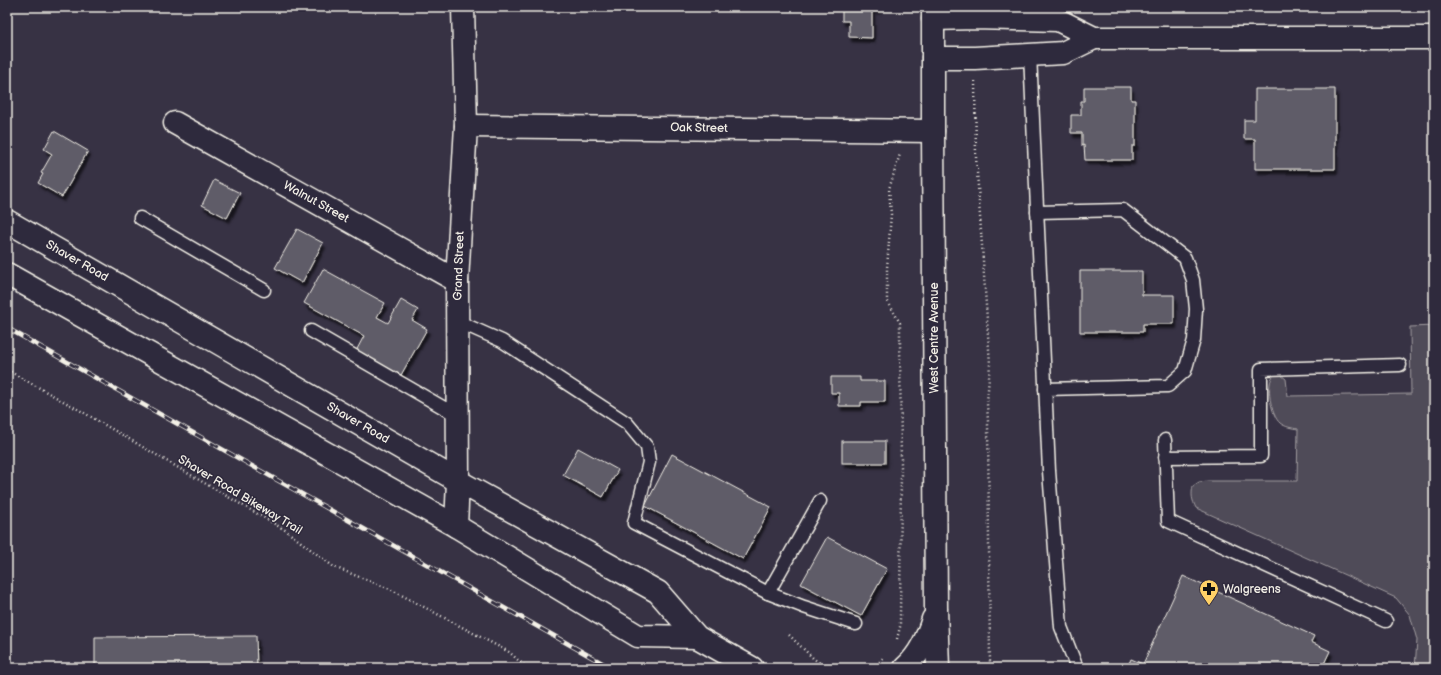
<svg xmlns="http://www.w3.org/2000/svg" width="1441" height="675" font-family="'Balsamiq Sans',sans-serif">
<defs>
<filter id="shadow"><feDropShadow dx="2.5" dy="4.5" stdDeviation="1" flood-color="#0009"/></filter>
</defs>
<rect width="100%" height="100%" fill="#373244"/>
<filter id="ink" filterUnits="userSpaceOnUse"><feTurbulence type="fractalNoise" baseFrequency=".025" numOctaves="2"/><feDisplacementMap in="SourceGraphic" scale="8" xChannelSelector="R" yChannelSelector="G"/><feConvolveMatrix kernelMatrix="1 2 1 2 8 2 1 2 1" color-interpolation-filters="sRGB"/></filter>
<g filter="url(#ink)">
<path fill="#504b59" stroke="#a29ea0" d="M1434,326V668H1415L1417,640L1410,615L1396,598L1196,508C1192,500 1191,495 1193,486L1199,482L1208,481H1297L1298,429C1292,428 1285,427 1280,423C1271,416 1265,383 1274,375H1281L1286,379L1288,396L1411,394L1410,327Z"/>
<g fill="#5f5c67" stroke="#f4f1e8" filter="url(#shadow)">
<path d="M842,7H878V9H872V38L849,37V21H842Z"/>
<path d="M1084,87H1131V100H1135V146H1132V160H1085L1084,145L1082,146V133H1071V115H1081V101H1084Z"/>
<path d="M1255,89H1335V169H1255V139H1244V120H1255Z"/>
<path d="M54,131L88,151L62,197L38,183L43,174L41,173L52,154L44,149Z"/>
<path d="M214,180L240,193L227,218L202,205Z"/>
<path d="M297,229L323,243L302,283L275,268Z"/>
<path d="M323,269L385,303L377,317L388,323L401,300L418,310L412,320L427,329L401,375L383,366L382,369L355,353L364,336L304,303Z"/>
<path d="M1080,271H1142V295H1174V324H1143V332H1080Z"/>
<path d="M831,377H860V381H885V402H861V406H839V393H831Z"/>
<rect x="842" y="441" width="43" height="22"/>
<path d="M578,448L618,470L603,497L563,475Z"/>
<path d="M672,454L771,507L743,559L645,506Z"/>
<path d="M827,537L887,569L861,616L801,584Z"/>
<path d="M1183,576L1314,636L1311,642L1330,651L1322,668H1127L1131,659L1143,664Z"/>
<path d="M256,636L257,668H95V637Z"/>
</g>
<g fill="none" stroke-linecap="round" stroke-linejoin="round">
<g stroke="#f4f1e8" stroke-width="15">
<g id="service">
<path d="M1030,54L1049,471L1061,627L1077,668"/>
<path d="M1037,212L1123,210L1185,258L1193,280L1196,309L1194,340L1185,371L1168,386L1045,389"/>
<path d="M140,218L264,290"/>
<path d="M457,321L502,341L627,423L647,447L649,462L634,523L768,593L804,607L856,624"/>
<path d="M311,331L458,416"/>
<path d="M1165,440L1168,521L1386,621"/>
<path d="M1165,457L1261,456V369L1400,365"/>
<path d="M768,593L820,501"/>
</g>
</g>
<g stroke="#f4f1e8" stroke-width="25">
<g id="minor">
<path d="M933,19L975,18L1058,20L1094,38H1434"/>
<path d="M933,58H975L1063,53L1094,38"/>
<path d="M175,123L457,281"/>
<path d="M466,126L933,131"/>
<path d="M456,526L458,481L457,281L466,126L463,7"/>
</g>
</g>
<g stroke="#f4f1e8" stroke-width="25">
<g id="secondary">
<path d="M7,221L458,481L658,592L697,637L752,668"/>
<path d="M7,274L456,526L638,636L697,637"/>
</g>
</g>
<g stroke="#f4f1e8" stroke-width="25">
<g id="primary">
<path d="M933,7V131L936,609L938,668"/>
<path d="M905,668C920,654 927,638 933,619"/>
</g>
</g>
<g stroke="#f4f1e8" stroke-width="2.5" stroke-dasharray="1 3" stroke-linecap="butt">
<path d="M975,81L976,157L990,364L987,403L988,422L990,668"/>
<path d="M7,370L81,411L285,530L334,567L390,589L509,652L527,668"/>
<path d="M789,635L814,659L827,668"/>
<path d="M897,639L900,627L901,468L900,336V323L887,300V268L891,214L889,189L900,154"/>
<path d="M874,668L883,658"/>
</g>
<use href="#service" stroke="#2f2a3d" stroke-width="12"/>
<use href="#minor" stroke="#2f2a3d" stroke-width="22"/>
<use href="#secondary" stroke="#2f2a3d" stroke-width="22"/>
<use href="#primary" stroke="#2f2a3d" stroke-width="22"/>
<g stroke="#f4f1e8" stroke-width="4.5">
<path id="rail" d="M7,328L611,668"/>
</g>
<use href="#rail" stroke="#2f2a3d" stroke-width="3" stroke-dasharray="9" stroke-linecap="butt"/>
</g>
</g>
<defs>
<g id="pharmacy-pin" transform="scale(1)"><path d="M0 17L-7.5 6A9.5 9.5 0 1 1 7.5 6Z" fill="#ffd166" stroke="#2f2a3d"/><path d="M-2-6h4v4h4v4h-4v4h-4v-4h-4v-4h4Z" fill="#111"/></g>
</defs>
<g fill-rule="evenodd">
<use href="#pharmacy-pin" x="1209" y="589"/>
</g>
<g text-anchor="middle" dominant-baseline="central" stroke-width="3" stroke-linejoin="round" paint-order="stroke">
<g font-size="12" fill="#f4f1e8" stroke="#2f2a3d">
<text transform="translate(699 128) rotate(1)">Oak Street</text>
<text transform="translate(316 202) rotate(29)">Walnut Street</text>
<text transform="translate(77 261) rotate(30)">Shaver Road</text>
<text transform="translate(459 266) rotate(-88)">Grand Street</text>
<text transform="translate(934 338) rotate(-90)">West Centre Avenue</text>
<text transform="translate(358 423) rotate(30)">Shaver Road</text>
<text transform="translate(240 495) rotate(31)">Shaver Road Bikeway Trail</text>
</g>
<g font-size="12" fill="#f4f1e8" stroke="#2f2a3d" text-anchor="start">
<text x="1223" y="589">Walgreens</text>
</g>
</g>
<rect width="1441" height="675" fill="none" stroke="#2f2a3d" stroke-width="24"/>
<rect x="12" y="12" width="1417" height="651" fill="none" stroke="#f4f1e8" stroke-width="1.5" filter="url(#ink)"/>
</svg>
